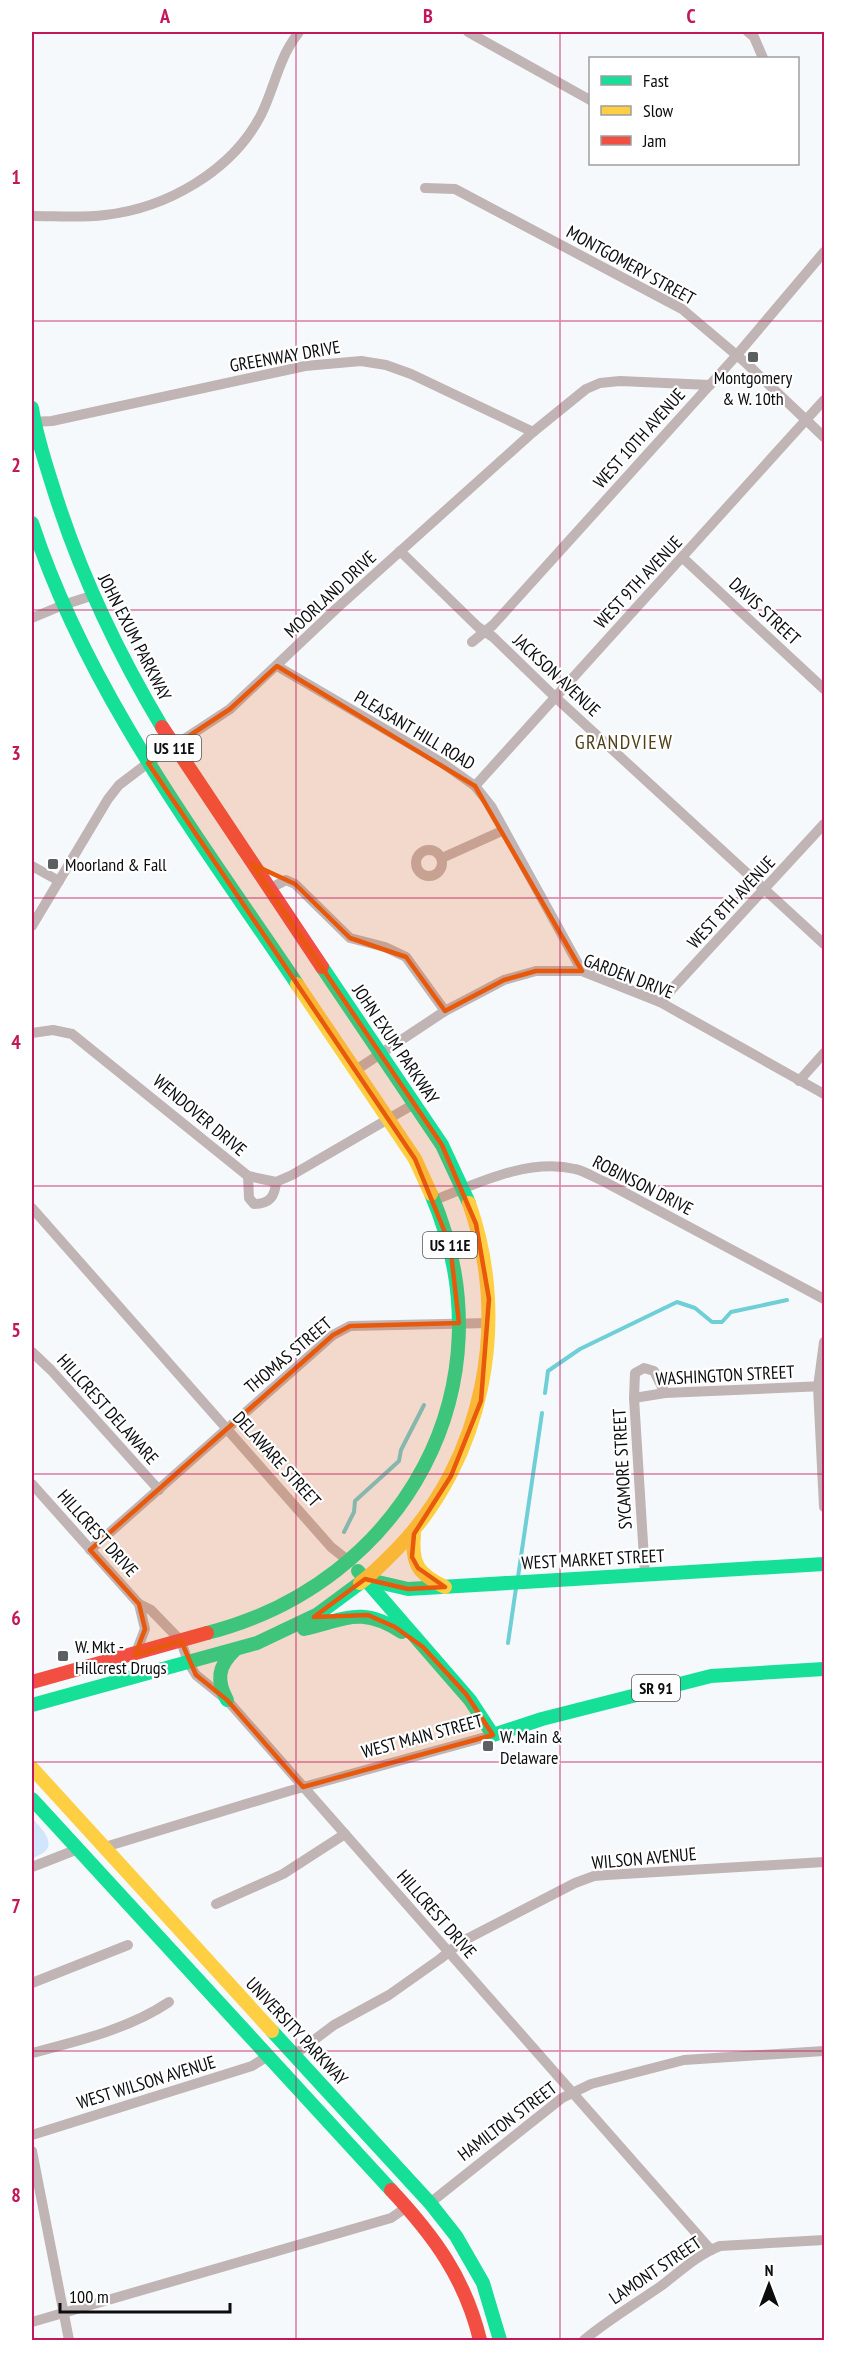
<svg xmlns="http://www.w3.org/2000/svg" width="856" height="2372" font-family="'PT Sans Narrow',sans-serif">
<rect width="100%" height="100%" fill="#f6f9fc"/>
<path fill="#d1e6fd" d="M32,1818C46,1833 61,1849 32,1858Z"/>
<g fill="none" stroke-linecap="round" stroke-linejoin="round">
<g stroke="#6ecfd6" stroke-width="4">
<path d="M545,1393L548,1371L580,1349L677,1302L695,1308L712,1322H722L731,1312L787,1300"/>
<path d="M344,1532L354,1512L355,1501L399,1461L401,1450L424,1405"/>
<path d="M518,1577L542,1413"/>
<path d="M508,1643L516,1588"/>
</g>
<g stroke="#c0b4b5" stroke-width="10">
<path d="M468,32L590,100"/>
<path d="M748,32L754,37L763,58"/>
<path d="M425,188L455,189L682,309L746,363L824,437"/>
<path d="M32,216C56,216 81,218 105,215C167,208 232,171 261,115C270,97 275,77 283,59C287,49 293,40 299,32"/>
<path d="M32,422L52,421L305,366L361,361L386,365L411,374L533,432"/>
<path d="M400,551L478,627L493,637L554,696L824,944"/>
<path d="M683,558L824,689"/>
<path d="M32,618L63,605L91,596"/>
<path d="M472,642L493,625L736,356L824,252"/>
<path d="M277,666L441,762L475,786L491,806L582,971"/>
<path d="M475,786L824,400"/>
<circle cx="429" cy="863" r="13"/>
<path d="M442,858L504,830"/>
<path d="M32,866L59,881"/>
<path d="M269,889L286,880L295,884L350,938L385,947L406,957L445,1011"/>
<path d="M32,926L108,799L119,785L148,763L230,709L337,608L533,432L586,389L600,383L620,381L710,385"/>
<path d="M660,1002L824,824"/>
<path d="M32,1033L53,1030L72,1034L248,1176L276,1182L292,1175L414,1104"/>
<path d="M356,1070L445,1011L504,980L536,971H582L660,1002L824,1094"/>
<path d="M799,1081L824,1053"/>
<path d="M248,1176L249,1198L254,1204C270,1204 275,1196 276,1182"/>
<path d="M435,1200C478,1183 528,1158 575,1169C585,1171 595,1178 605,1182L824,1299"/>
<path d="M32,1208L331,1547L350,1562"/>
<path d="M824,1342L818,1387L824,1507"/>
<path d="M32,1352L51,1370L159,1490"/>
<path d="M634,1398L665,1393L824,1386"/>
<path d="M32,1484L139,1604L151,1610L181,1641L188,1662L196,1675L227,1700L711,2250"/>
<path d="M90,1550L333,1335L350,1326L489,1323"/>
<path d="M645,1575L634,1398L635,1373L644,1368L654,1371L665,1393"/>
<path d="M135,1655L145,1629L139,1604"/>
<path d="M105,1847L289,1791L493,1735"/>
<path d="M32,1867L78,1849"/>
<path d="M216,1904L283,1874L345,1834"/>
<path d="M32,1983L128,1945"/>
<path d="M32,2053C78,2041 129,2029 169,2002"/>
<path d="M294,2055L334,2025L389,1995L440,1959L461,1942L575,1883L594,1876L607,1875L824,1862"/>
<path d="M32,2135L252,2066L268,2056"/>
<path d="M32,2151L69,2340"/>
<path d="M430,2203L562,2098L591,2084L684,2060L824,2051"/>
<path d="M32,2322L391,2218L407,2207"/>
<path d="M584,2340C608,2320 635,2304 661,2286C681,2271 697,2255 720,2246L824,2240"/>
</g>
<g stroke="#16e098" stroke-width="14">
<path d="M32,408C36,434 44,459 52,484C78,569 116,650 162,727"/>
<path d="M32,523C88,693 198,837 297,984"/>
<path d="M322,967L442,1145L469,1203"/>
<path d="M358,1571L470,1700L493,1735L542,1719L711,1676L824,1669"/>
<path d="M365,1579L408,1589L824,1564"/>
<path d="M304,1629C347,1619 361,1606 402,1632"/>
<path d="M207,1633C404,1583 514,1385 431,1194"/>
<path d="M227,1700C216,1680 218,1666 235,1650"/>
<path d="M32,1705L257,1643L318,1614L360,1583"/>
<path d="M32,1799L391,2190"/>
<path d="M272,2031L430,2203L456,2236L483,2283L500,2340"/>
</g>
<g stroke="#ffcf43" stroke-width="14">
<path d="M297,984L415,1159L431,1194"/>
<path d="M414,1534C411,1564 418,1574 445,1587"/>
<path d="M360,1583C374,1573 385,1561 397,1549C484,1459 511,1321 469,1203"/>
<path d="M32,1768L272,2031"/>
</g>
<g stroke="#f24e42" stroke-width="14">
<path d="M162,727L322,967"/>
<path d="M32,1682L207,1633"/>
<path d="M391,2190C434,2236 465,2278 480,2340"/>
</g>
</g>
<path fill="#e8590c" fill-opacity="0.2" stroke="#e8590c" stroke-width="4.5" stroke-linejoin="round" d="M277,666L475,786L582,971H536L504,980L445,1011L406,957L350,938L295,884L252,864L442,1145L476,1224L489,1299L481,1401L451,1476L414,1534L412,1557L418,1568L445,1587L408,1589L365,1579L314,1617L368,1615L395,1627L423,1647L466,1694L493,1735L303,1787L227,1700L196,1675L181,1641L135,1655L145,1629L139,1604L90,1550L333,1335L350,1326L459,1323L450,1245L415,1159L148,763L230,709Z"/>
<path fill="none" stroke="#c2185b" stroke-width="1.5" stroke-opacity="0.55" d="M296,32V2340M560,32V2340M32,321H824M32,610H824M32,898H824M32,1186H824M32,1474H824M32,1762H824M32,2051H824"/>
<g fill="#5d6062" stroke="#fff" stroke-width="2">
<rect x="747" y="351" width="12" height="12" rx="3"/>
<rect x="47" y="858" width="12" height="12" rx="3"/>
<rect x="57" y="1650" width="12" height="12" rx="3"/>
<rect x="482" y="1740" width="12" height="12" rx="3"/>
</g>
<g text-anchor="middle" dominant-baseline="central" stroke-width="4.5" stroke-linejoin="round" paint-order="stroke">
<g fill="#fff" stroke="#545657" stroke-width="1.5">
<rect x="147" y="735" width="54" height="26" rx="4.5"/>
<rect x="423" y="1232" width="54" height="26" rx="4.5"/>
<rect x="632" y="1675" width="48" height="26" rx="4.5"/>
</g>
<g font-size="16" font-weight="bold" fill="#0b0d0f">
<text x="174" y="748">US 11E</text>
<text x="450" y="1245">US 11E</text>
<text x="656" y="1688">SR 91</text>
</g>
<g font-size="18" fill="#0b0d0f" stroke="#fff">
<text transform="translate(631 265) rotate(29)">MONTGOMERY STREET</text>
<text transform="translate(285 356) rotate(-10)">GREENWAY DRIVE</text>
<text transform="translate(639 438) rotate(-48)">WEST 10TH AVENUE</text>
<text transform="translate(638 582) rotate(-47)">WEST 9TH AVENUE</text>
<text transform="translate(330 594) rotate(-43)">MOORLAND DRIVE</text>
<text transform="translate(765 611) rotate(43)">DAVIS STREET</text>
<text transform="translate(135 637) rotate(63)">JOHN EXUM PARKWAY</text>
<text transform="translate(557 675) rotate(43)">JACKSON AVENUE</text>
<text transform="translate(415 730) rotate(31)">PLEASANT HILL ROAD</text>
<text transform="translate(731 902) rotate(-47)">WEST 8TH AVENUE</text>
<text transform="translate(629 976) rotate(21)">GARDEN DRIVE</text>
<text transform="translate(396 1044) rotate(56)">JOHN EXUM PARKWAY</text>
<text transform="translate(200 1115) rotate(40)">WENDOVER DRIVE</text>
<text transform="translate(643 1185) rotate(27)">ROBINSON DRIVE</text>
<text transform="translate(288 1355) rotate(-40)">THOMAS STREET</text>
<text transform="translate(725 1375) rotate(-3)">WASHINGTON STREET</text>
<text transform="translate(108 1409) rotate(48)">HILLCREST DELAWARE</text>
<text transform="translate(277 1459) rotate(48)">DELAWARE STREET</text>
<text transform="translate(622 1469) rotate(-93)">SYCAMORE STREET</text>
<text transform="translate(98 1533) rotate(48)">HILLCREST DRIVE</text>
<text transform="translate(593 1559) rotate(-3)">WEST MARKET STREET</text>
<text transform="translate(422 1736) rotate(-15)">WEST MAIN STREET</text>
<text transform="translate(644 1858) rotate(-5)">WILSON AVENUE</text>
<text transform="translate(437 1914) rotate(49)">HILLCREST DRIVE</text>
<text transform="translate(297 2031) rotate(47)">UNIVERSITY PARKWAY</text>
<text transform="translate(146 2082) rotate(-17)">WEST WILSON AVENUE</text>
<text transform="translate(507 2121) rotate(-37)">HAMILTON STREET</text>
<text transform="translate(655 2270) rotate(-34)">LAMONT STREET</text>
</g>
<g font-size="18" fill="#0b0d0f" stroke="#fff" text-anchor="start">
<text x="753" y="377" text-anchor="middle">Montgomery<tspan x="753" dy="21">&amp; W. 10th</tspan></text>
<text x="65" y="864">Moorland &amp; Fall</text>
<text x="75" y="1646">W. Mkt -<tspan x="75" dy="21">Hillcrest Drugs</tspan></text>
<text x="500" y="1736">W. Main &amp;<tspan x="500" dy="21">Delaware</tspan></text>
</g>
<g font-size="20" letter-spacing="1.5" fill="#504019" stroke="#fff">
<text x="624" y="742">GRANDVIEW</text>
</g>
</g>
<rect width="856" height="2372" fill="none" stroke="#ffffff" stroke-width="66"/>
<rect x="589" y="57" width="210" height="108" fill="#ffffff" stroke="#9d9e9f" stroke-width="1.5"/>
<rect x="601" y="76" width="30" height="9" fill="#16e098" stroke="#9d9e9f" stroke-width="1.5"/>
<text x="643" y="87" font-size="18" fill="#0b0d0f">Fast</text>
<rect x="601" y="106" width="30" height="9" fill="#ffcf43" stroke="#9d9e9f" stroke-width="1.5"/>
<text x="643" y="117" font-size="18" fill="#0b0d0f">Slow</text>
<rect x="601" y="136" width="30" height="9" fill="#f24e42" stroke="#9d9e9f" stroke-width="1.5"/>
<text x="643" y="147" font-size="18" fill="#0b0d0f">Jam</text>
<g transform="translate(769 2285)" stroke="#ffffff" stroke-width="4.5" paint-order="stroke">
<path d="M0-4.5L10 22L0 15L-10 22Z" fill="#0b0d0f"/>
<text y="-9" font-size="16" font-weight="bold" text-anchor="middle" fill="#0b0d0f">N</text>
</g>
<path d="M60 2303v9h170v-9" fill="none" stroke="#0b0d0f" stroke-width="3"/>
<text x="69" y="2303" font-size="18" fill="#0b0d0f" stroke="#ffffff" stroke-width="4.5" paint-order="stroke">100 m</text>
<rect x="33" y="33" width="790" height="2306" fill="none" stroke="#c2185b" stroke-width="2"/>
<g font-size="20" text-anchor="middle" font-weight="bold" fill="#c2185b">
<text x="165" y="23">A</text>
<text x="428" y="23">B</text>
<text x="691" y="23">C</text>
<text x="16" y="184">1</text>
<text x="16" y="472">2</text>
<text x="16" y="760">3</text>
<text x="16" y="1049">4</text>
<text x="16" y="1337">5</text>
<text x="16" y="1625">6</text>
<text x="16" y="1913">7</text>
<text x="16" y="2202">8</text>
</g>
</svg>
